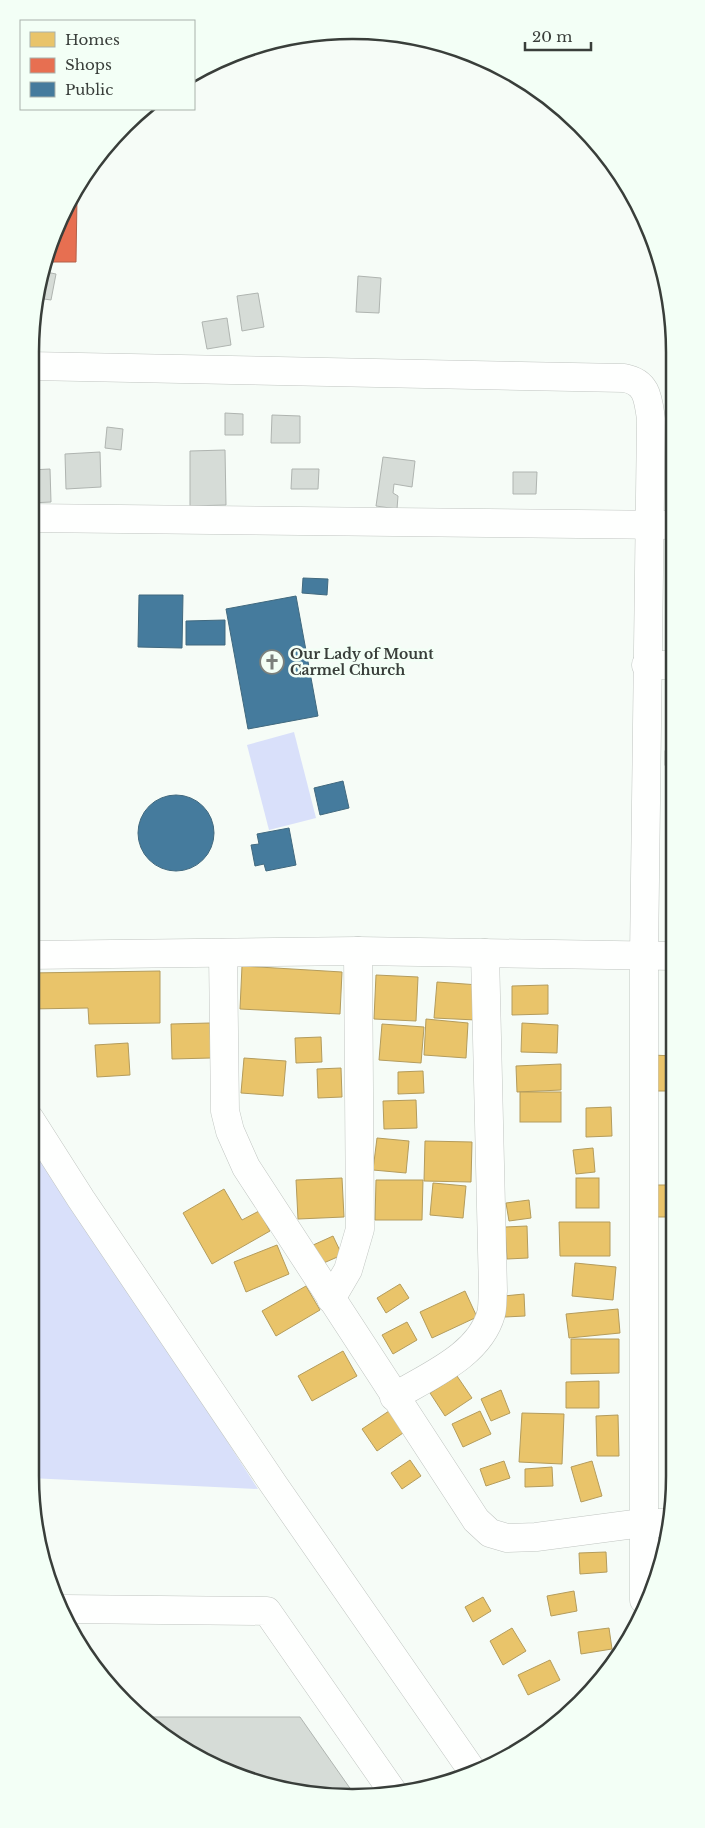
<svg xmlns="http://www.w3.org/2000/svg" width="705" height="1828" font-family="'Libre Baskerville',serif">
<rect width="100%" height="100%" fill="#f6fcf7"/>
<g fill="#d9e0fa">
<path d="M294,732L316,818L269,830L247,745Z"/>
<path d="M37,1146L258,1489L30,1478V1147Z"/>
</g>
<g fill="#e9c46a" stroke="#b49c5c">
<path d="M242,966L342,972L340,1014L240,1009Z"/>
<path d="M160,971V1023L89,1024L88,1008L30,1009V973Z"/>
<path d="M376,975L418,977L416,1021L374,1019Z"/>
<path d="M437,982L479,985L476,1020L434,1018Z"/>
<path d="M548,985V1014L512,1015V986Z"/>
<path d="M426,1019L468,1023L466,1058L424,1055Z"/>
<path d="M210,1023L211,1058L172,1059L171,1024Z"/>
<path d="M522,1023L558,1025L557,1053L521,1052Z"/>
<path d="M382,1024L424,1027L421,1063L379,1060Z"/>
<path d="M321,1037L322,1062L296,1063L295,1038Z"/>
<path d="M128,1043L130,1075L97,1077L95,1045Z"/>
<path d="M652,1055L674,1056V1091H651Z"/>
<path d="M244,1058L286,1061L283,1096L241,1093Z"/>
<path d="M561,1064V1090L517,1092L516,1066Z"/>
<path d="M341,1068L342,1097L318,1098L317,1069Z"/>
<path d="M423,1071L424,1093L398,1094V1072Z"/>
<rect x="520" y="1092" width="41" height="30"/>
<path d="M416,1100L417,1128L384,1129L383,1101Z"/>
<path d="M611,1107L612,1136L586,1137V1108Z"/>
<path d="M377,1138L409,1141L406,1173L373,1170Z"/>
<path d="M425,1141L472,1142L471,1182L424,1181Z"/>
<path d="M593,1148L595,1172L576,1174L573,1150Z"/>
<path d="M342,1178L344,1217L298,1219L296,1180Z"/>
<rect x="576" y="1178" width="23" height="30"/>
<path d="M376,1180H423L422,1220H375Z"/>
<path d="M433,1183L466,1186L463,1218L430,1215Z"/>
<rect x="654" y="1185" width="20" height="32"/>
<path d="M224,1189L242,1220L259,1211L270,1231L212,1264L183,1213Z"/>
<path d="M529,1200L531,1218L509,1221L506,1203Z"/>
<path d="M559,1222H610V1256H560Z"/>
<path d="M527,1226L528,1258L507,1259L505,1227Z"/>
<path d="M333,1236L342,1255L319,1265L311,1246Z"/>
<path d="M277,1245L289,1274L246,1292L234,1262Z"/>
<path d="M575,1263L616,1267L613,1300L572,1296Z"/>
<path d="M400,1284L409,1298L386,1313L377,1298Z"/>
<path d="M306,1286L320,1310L276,1336L262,1311Z"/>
<path d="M465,1291L477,1317L432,1338L420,1312Z"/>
<path d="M524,1294L525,1316L505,1317L504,1296Z"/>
<path d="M668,1299H675V1338H669Z"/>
<path d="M618,1309L620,1333L569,1338L566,1314Z"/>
<path d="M407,1322L417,1340L393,1354L382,1335Z"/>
<path d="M571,1339H619V1373L571,1374Z"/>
<path d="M343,1351L357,1376L312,1401L298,1376Z"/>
<path d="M457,1376L472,1398L445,1416L430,1393Z"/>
<path d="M599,1381V1408H566V1382Z"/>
<path d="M501,1390L510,1413L491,1421L481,1399Z"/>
<path d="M389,1411L403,1433L377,1451L362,1429Z"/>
<path d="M480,1411L491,1434L463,1447L452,1424Z"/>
<path d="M522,1413L564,1414L562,1464L519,1462Z"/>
<path d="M618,1415L619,1456H597L596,1416Z"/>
<path d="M410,1460L421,1476L402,1489L391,1473Z"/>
<path d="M504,1461L510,1478L486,1486L480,1469Z"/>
<path d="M592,1461L602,1496L581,1502L571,1467Z"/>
<path d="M552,1467L553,1486L525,1487V1469Z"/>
<path d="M606,1552L607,1572L580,1574L579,1553Z"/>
<path d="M574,1591L577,1611L551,1616L547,1596Z"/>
<path d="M483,1597L491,1611L473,1622L465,1607Z"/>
<path d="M512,1628L526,1651L503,1665L490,1641Z"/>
<path d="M609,1628L612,1649L581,1654L578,1632Z"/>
<path d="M550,1660L560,1680L528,1695L518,1675Z"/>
</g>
<path fill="#e76f51" stroke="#b3604a" d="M77,197L76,262H44Z"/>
<g fill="#457b9d" stroke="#41697f">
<path d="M303,578L328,579L327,595L302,593Z"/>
<path d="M139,595H183L182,648L138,647Z"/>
<path d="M296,596L318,716L248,729L226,609Z"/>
<path d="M225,620V645H186V621Z"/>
<path d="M343,781L349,808L320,815L314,788Z"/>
<circle cx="176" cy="833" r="38"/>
<path d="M289,828L296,865L266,871L264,864L255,866L251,845L259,844L257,834Z"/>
</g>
<g fill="#d6dcd7" stroke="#afb4b0">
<path d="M41,271L56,274L51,300L37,298Z"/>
<path d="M358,276L381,278L379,313L356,312Z"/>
<path d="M258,293L264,327L242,331L237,296Z"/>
<path d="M227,318L231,345L207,349L202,322Z"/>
<path d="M225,413L243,414V435H225Z"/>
<path d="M272,415L300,416V443H271Z"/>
<path d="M107,427L123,429L121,450L105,448Z"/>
<path d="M225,450L226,505L190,506V451Z"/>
<path d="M100,452L101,487L66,489L65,454Z"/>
<path d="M383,457L415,461L412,487L394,484L393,493L398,496L397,509L376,506Z"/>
<path d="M50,469L51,502L30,503V470Z"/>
<path d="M292,469H319L318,489H291Z"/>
<path d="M513,472H537L536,494H513Z"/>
<rect x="665" y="751" width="8" height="14"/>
<path d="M145,1717H300L354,1794L310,1795L192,1755Z"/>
</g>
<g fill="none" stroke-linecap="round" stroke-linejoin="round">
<g stroke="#c0c5c1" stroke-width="29">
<g id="minor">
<path d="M30,366L624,378C647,382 648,398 651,419L644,956V1600"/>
<path d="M30,518L673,525"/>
<path d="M646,665H673"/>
<path d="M223,953L225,1111L230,1131L246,1167L476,1520L490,1533L507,1538L536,1537L642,1523H669"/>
<path d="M30,955L358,951L674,956"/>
<path d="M30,1119L81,1199L274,1485L471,1769"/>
<path d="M331,1299L348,1270L360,1229L358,951"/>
<path d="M394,1397C428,1376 479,1356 491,1314C493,1307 492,1298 493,1291L485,953"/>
<path d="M64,1609L267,1611L393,1792"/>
</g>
</g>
<use href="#minor" stroke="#fefffe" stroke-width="28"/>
</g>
<defs>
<g id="church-ring" transform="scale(1.25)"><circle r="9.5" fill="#f3fff6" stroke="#7b807c" stroke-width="1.5"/><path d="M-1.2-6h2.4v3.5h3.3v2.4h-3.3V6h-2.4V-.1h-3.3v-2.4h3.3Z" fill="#7b807c"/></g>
</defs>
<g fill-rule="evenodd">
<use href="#church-ring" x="272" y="662"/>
</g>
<g text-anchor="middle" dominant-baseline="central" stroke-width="5" stroke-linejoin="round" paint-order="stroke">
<g font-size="14" font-weight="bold" fill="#393e3a" stroke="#f3fff6" text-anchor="start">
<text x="290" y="654">Our Lady of Mount<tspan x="290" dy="16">Carmel Church</tspan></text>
</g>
</g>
<path d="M0 0H705V1828H0ZM352 39H353A313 313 0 0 1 666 352V1476A313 313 0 0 1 353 1789H352A313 313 0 0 1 39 1476V352A313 313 0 0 1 352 39Z" fill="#f3fff6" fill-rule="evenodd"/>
<path fill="none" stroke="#393e3a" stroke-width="2.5" d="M352 39H353A313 313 0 0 1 666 352V1476A313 313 0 0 1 353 1789H352A313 313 0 0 1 39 1476V352A313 313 0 0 1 352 39Z"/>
<rect x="20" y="20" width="175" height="90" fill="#f3fff6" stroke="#a9b2ab"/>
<rect x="30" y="32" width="25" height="15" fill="#e9c46a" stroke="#a9b2ab"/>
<text x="65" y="45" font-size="15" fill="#393e3a">Homes</text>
<rect x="30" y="58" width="25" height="15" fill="#e76f51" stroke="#a9b2ab"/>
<text x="65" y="70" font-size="15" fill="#393e3a">Shops</text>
<rect x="30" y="82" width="25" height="15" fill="#457b9d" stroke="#a9b2ab"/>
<text x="65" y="95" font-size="15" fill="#393e3a">Public</text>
<path d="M525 42v8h66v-8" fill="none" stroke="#393e3a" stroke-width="2.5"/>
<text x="532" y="42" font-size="15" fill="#393e3a" stroke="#f3fff6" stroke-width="4" paint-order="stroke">20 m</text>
</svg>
